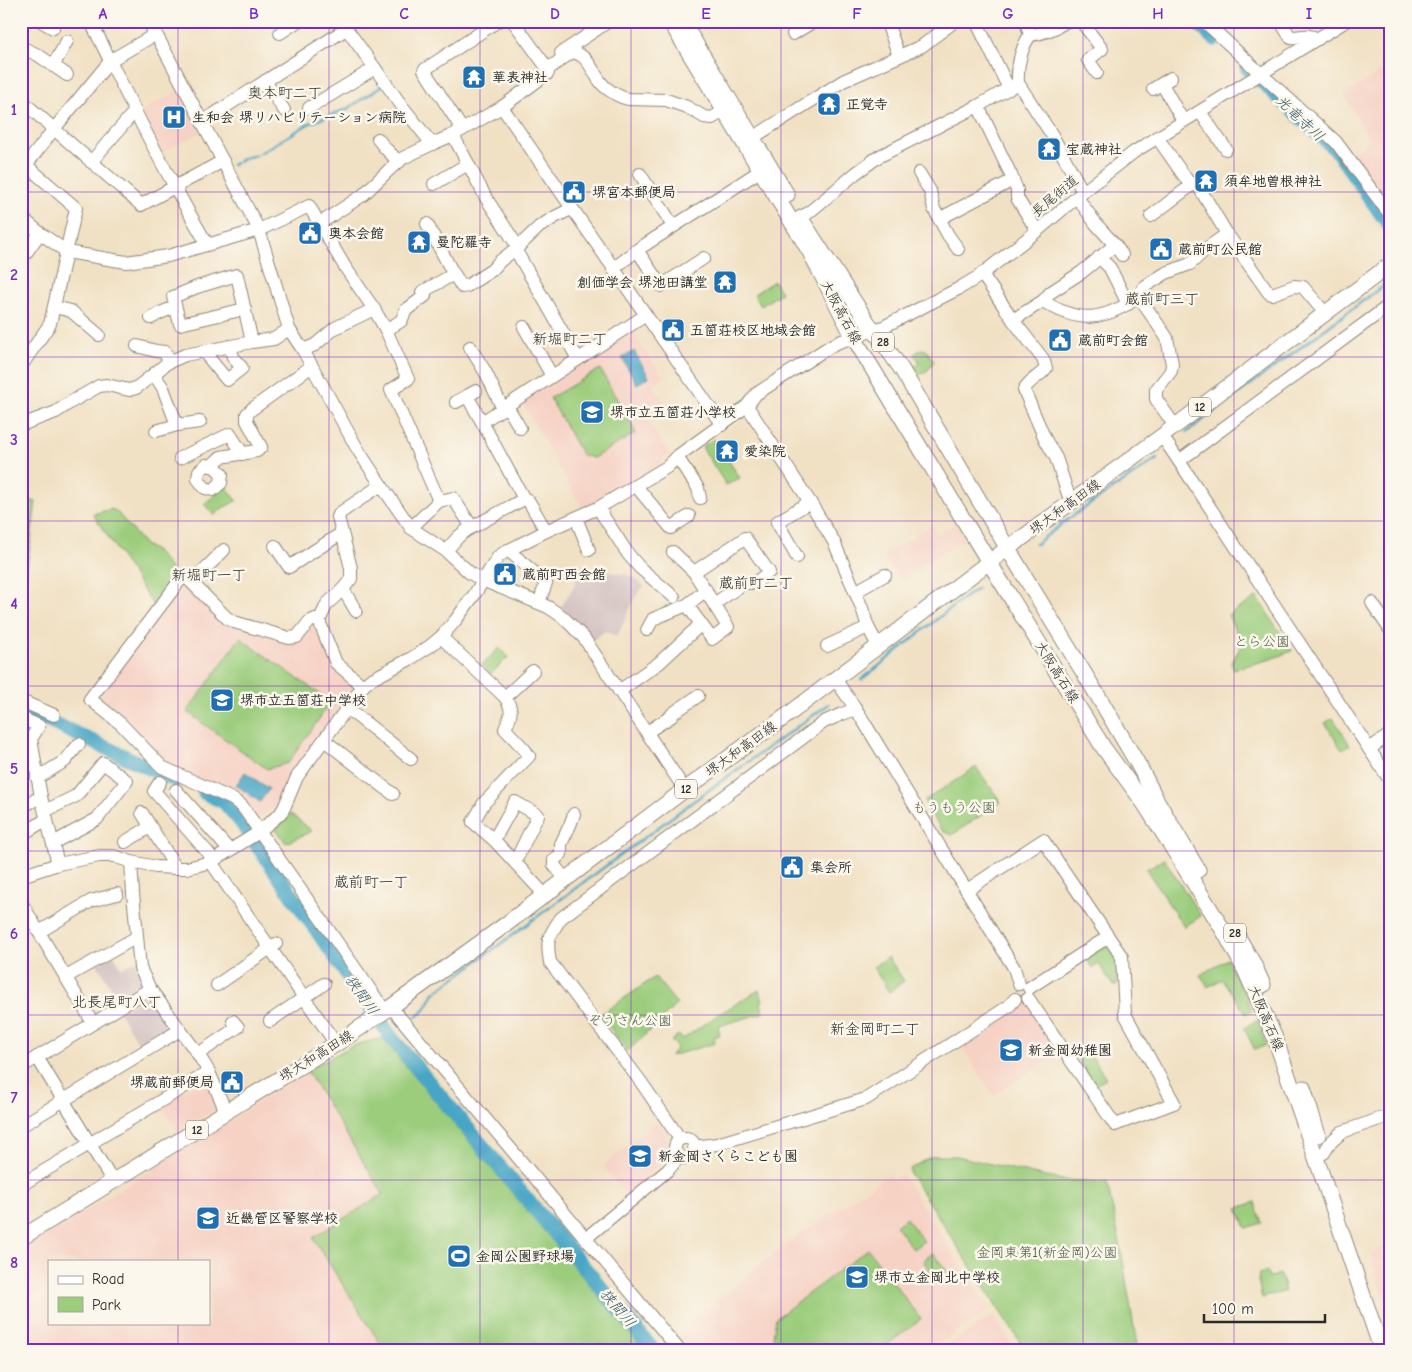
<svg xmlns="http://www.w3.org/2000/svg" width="1412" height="1372" font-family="'Comic Neue','Klee One',sans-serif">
<rect width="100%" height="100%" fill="#fbf7ec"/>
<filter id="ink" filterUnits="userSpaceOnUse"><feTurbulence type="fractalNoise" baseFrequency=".02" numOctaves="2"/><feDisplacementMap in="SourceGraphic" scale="10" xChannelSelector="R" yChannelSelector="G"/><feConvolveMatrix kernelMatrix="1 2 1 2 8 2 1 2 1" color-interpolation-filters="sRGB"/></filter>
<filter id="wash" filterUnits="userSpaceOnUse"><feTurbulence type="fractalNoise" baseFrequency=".0096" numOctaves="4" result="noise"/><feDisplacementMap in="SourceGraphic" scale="20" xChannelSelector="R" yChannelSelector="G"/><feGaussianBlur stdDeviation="1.12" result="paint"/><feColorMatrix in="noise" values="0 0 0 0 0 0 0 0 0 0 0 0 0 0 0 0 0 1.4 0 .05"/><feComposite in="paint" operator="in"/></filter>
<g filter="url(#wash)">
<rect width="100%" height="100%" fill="#f1e1c4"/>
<g fill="#f6d2c5" fill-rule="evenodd">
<path d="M1383,70L1391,81V211L1350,153L1369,141L1355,112L1344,95Z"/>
<path d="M180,90L202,132L160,154L140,111Z"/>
<path d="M630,329L664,378L653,385L666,405L646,419L670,454L663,459L661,464L603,499L582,508L521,400Z"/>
<path d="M956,523L965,539L899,580L883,556L932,525L938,534Z"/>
<path d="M188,583L226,623L287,643L311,626H318L354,686L285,781L275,807L258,819L167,766L101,702L100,697L184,584Z"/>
<path d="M1029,1003L1061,1052L993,1096L962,1047Z"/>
<path d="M307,1071L383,1194L314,1238L385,1351H21V1249L105,1199ZM49,1261H209V1323H49Z"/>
<path d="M205,1079L208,1080L218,1108L177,1132L161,1104Z"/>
<path d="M657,1121L665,1133L668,1144V1151L663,1161L649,1175L626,1194L603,1166Z"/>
<path d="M889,1175L893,1180L902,1175L989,1310L928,1351H692L679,1336V1333L785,1244Z"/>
<path d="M1391,1242V1318L1370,1256Z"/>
<path d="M993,1315L1016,1351H940Z"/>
</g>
<g fill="#d1bfbf">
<path d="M579,569L623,574L633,577L644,586L636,596L617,636L605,631L592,641L560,609L575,584Z"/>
<path d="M113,954L122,968L136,961L142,981V987L120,1001L97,964Z"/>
<path d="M146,996L152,997L174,1027L142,1049L119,1012Z"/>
</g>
<g fill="#9ccd7d" stroke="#647c54">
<path d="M774,281L781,293L761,306L754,294Z"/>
<path d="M922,349L926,350L934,361L927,371L917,376L912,368L920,363L914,354Z"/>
<path d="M600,369L636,433L593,458L582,455L550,398Z"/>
<path d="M714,439L740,478L726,485L702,447Z"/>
<path d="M226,486L237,501L224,507L214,515L204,504Z"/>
<path d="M21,497L36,502L21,616Z"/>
<path d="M111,509L116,511L145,545L157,552L177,577L153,605L93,514Z"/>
<path d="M1257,597L1292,651L1271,659L1234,669L1231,664L1242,644L1228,615Z"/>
<path d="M240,638L331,702L288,763L267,769L187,712Z"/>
<path d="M499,648L508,657L491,674L482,665Z"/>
<path d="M1333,718L1350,745L1342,750L1325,723Z"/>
<path d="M976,767L1001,802L952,835L942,831L924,801Z"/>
<path d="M291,814L312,831L286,843L276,829L284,822Z"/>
<path d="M1164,859L1201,916L1184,927L1146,869Z"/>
<path d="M1107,945L1116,958L1117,985L1113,986L1099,964L1092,968L1085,957Z"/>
<path d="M888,957L904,981L889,992L873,967Z"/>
<path d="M1227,959L1240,985L1252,1010L1246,1014L1222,979L1208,987L1200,975Z"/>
<path d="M655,977L677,1004L628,1051L600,1015Z"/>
<path d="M759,990L763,1001L761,1002L763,1013L718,1026L720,1034L714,1038L715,1043L671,1056L677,1047L671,1041L678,1035L683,1039L719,1014Z"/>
<path d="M1257,1020L1266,1045L1255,1050L1244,1028Z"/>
<path d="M382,1038L645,1351H385L313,1238L383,1194L307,1071L351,1046Z"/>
<path d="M1088,1051L1106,1078L1095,1085L1077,1058Z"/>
<path d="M935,1156H957L1041,1176L1063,1180L1107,1182L1120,1244L1138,1351H1026L910,1174V1169L926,1159Z"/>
<path d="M1255,1202L1262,1223L1246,1228L1238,1208Z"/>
<path d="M906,1218L924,1241L913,1249L896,1226Z"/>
<path d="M868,1249L921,1319L879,1351H783L773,1337L776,1318Z"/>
<path d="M933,1253L950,1275L940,1283L923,1261Z"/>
<path d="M1267,1271L1269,1278L1280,1274L1285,1291L1262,1298L1258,1281L1259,1274Z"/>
</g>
<g fill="#47a6c6" stroke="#396878">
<path d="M634,351L649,377L637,384L622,358Z"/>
<path d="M245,772L269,789L260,802L236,785Z"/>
</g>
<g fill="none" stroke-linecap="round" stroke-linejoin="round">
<g stroke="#47a6c6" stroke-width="2.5">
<path d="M260,153L310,123L347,109L382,86"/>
<path d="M232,165L244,158L256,155"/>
<path d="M1187,432L1391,280"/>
<path d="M1036,544L1071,517L1157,459"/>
<path d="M861,680C900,650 937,617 978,588"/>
<path d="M416,1017L425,1010L434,993L706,792L829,704"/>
</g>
<g stroke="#47a6c6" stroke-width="15">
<path d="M1195,21L1215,39"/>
<path d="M1247,68L1337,151L1391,228"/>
<path d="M21,708L175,780"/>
<path d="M205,793L224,802L241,822L391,1037L654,1351"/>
</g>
</g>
</g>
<g filter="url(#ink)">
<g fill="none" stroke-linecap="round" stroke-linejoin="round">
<g stroke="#8e8678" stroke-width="14">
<g id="minor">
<path d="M41,21L53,28"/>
<path d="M89,21L93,26C120,80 145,134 175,187C185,206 196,225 207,244"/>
<path d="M148,21L156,34L259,230L289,329L303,350L358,450L381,485L411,528L446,551L470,573L482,580L548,607L563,617L584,638L685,790"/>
<path d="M341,21L402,106L432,144L453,135L502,107L722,425"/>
<path d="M976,21L1009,89"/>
<path d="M1026,21L1030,35C1020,50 1017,65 1018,83L978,106L1011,175L1017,190V198L1037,231"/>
<path d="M1081,21L1102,49L1088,60L1097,73"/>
<path d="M1204,21L1261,74L1336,142L1391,216"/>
<path d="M1280,21L1291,38C1301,36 1309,34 1318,39"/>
<path d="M887,23L899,56"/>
<path d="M280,33L298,21"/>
<path d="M793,34L814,21"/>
<path d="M1030,35C1043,34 1056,28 1067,21"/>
<path d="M21,47L38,55L67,75"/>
<path d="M561,53L609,21"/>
<path d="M53,66L67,41"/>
<path d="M548,69L572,52C591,56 592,74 604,86C611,92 619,97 628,99L666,100L687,107L704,117L712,118L724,111"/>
<path d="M265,81L284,110"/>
<path d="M1018,83L1052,135L1083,192"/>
<path d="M1162,84L1183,121"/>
<path d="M1153,89L1171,78"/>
<path d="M21,100L54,129L111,60L156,34"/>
<path d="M502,107L548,73V69L513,21"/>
<path d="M309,108L375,68"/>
<path d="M1200,112L1226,149"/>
<path d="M202,122L346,29"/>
<path d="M462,129L424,70L498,21"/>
<path d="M453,135L486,198L518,247"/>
<path d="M1157,137L1189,183L1197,184L1227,234L1206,249L1190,264L1166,273L1147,285L1143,288L1139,297L1167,338L1172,364L1171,371L1156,390V399L1175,426"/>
<path d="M378,139L385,148L399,162"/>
<path d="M746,142L843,81L922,46L955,21"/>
<path d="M91,162L135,111"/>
<path d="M919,173L930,191L934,209L948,235L958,249"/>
<path d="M640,174L673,226"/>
<path d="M434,184L468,164"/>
<path d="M1077,197L1096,224L1115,245L1122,255"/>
<path d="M1151,216L1193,184"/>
<path d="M21,217L40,233L67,252L126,262L168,256L259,230L309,206L345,267L374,309L386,330L408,379L391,390L439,501L411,528"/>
<path d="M800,217L807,214L856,173L878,157L978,106"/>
<path d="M939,219L1013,180"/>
<path d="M319,224L363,195L392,167L403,158L432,144"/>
<path d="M427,224L455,277"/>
<path d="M1227,234L1269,293L1272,294L1294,286L1303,287L1325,313"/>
<path d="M515,249L578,359"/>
<path d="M637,250L661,286L704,258"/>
<path d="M1099,257L1110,268L1128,304"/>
<path d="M21,260L40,233"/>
<path d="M613,269L640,248L760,171"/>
<path d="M982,274L1013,320L1043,359L1046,368C1039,378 1029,379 1024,390L1045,439L1056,458L1068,494L1072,502"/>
<path d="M1043,301C1080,325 1104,320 1139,297"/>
<path d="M55,307L71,311L99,335"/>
<path d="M245,309L180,324L173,297L197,287L237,275L252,342"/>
<path d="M151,318L160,313L175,307"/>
<path d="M1013,320L1043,301L1051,292L1082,272L1115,245"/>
<path d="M524,327L552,376"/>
<path d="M386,330L401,321L406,310L425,296L422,292L454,274L462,287L467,286L492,270L500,261L518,247L539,227L555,217L571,209"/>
<path d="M137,346L156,351L165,352L169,362"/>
<path d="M470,347L486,373L503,409"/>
<path d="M303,350L315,345L335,328L374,309"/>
<path d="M204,352L227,380L242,368L233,357L230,346"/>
<path d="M21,366L50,324L76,208L26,165L54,129L141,205L223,161"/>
<path d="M154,374L163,388L177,425L156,431"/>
<path d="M467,396L482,422"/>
<path d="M456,402L476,391"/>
<path d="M507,406L520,428"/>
<path d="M747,406L810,502L834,542L862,608L868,627L878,646"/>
<path d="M21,425L56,412L71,402L99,386L107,385L129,390L136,388L154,374L167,363L185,355L252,342L274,339L289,329"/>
<path d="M177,425L200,422"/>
<path d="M1162,436L1199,491L1391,782"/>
<path d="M677,457L698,488L700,498"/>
<path d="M180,458L230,434L243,454"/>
<path d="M1179,461L1391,304"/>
<path d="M206,465L215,467L222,474L221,483L213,490L205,488L198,479L199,471Z"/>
<path d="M211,466L221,457L257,451L261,447L247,421V414L252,409L312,366"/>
<path d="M636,486L671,528L689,516"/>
<path d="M439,501L453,498L472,527"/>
<path d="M598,508L628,554L640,568L674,597"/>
<path d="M576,518L589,550"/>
<path d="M546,531L528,500L524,499L482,422L646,315"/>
<path d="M275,546L289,567L342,533"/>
<path d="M508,550L546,583L539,603"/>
<path d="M446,551L458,537L467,530L524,499"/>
<path d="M673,552L694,572L728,627L712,639L701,624"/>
<path d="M797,557L777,522L810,502"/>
<path d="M694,572L745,538L769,572L755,583H744L714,604"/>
<path d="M192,582L224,550"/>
<path d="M343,589L356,611"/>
<path d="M855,592L885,575"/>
<path d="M1372,603L1391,631"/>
<path d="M319,621L327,604L343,589L351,579V568L338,517L340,513L381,485"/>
<path d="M647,630L653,619L687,605L706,590"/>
<path d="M441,637L505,697C514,711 511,715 505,729L525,750L529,756L484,803L473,822L494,840L545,895"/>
<path d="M827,646L868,627"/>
<path d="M835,679L856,709"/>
<path d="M363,686L336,663L319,621L315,619L309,622L297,637L289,638L234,622L227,618L184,575L90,699L121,724L162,767L232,799L242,806L385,1011"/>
<path d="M619,691L659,663L701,624L687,605"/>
<path d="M505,697L533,671"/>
<path d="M21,701L54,715"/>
<path d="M347,708L411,759"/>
<path d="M21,718L39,726L31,739L41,797L58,864"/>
<path d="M647,732L672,716V714L698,696"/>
<path d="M324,740L393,794"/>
<path d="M1369,749L1391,734"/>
<path d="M37,778L65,761L79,744"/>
<path d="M160,782L154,791L210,855L211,862L336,1044"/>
<path d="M176,790L230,851"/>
<path d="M21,807L41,797"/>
<path d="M45,811L76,796L103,763L127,781L97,819L53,843"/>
<path d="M142,813L176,868"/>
<path d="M21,835L47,819"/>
<path d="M494,840L515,802L538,815L515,862"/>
<path d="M125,842L150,827"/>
<path d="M131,862L133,893L140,968L150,989L198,1054L209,1072L226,1112"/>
<path d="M21,876L58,864L99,856H114L131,862L156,867L176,868H187L211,862L256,834L280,814L284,808L297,777L363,686L370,680L410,659L430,646L441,637L455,621L474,595L498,557L505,552L546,531L598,508L667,467L679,455L747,406L756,394L829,347L839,342L883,327L958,289L978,277L1037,231L1083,192L1134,152L1346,21"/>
<path d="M566,880L554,865V860L561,854V844L570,825L574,814"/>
<path d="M967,890L1043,840L1122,957L1125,1014L1174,1103L1115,1125L1028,998"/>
<path d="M21,902L93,1023"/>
<path d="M39,932L91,901L117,894"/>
<path d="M66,977L137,937"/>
<path d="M217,985L276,944"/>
<path d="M1029,988L1108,937"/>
<path d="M391,1007L510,1148L680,1351"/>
<path d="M270,1021L324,984"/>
<path d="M198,1054L238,1027L233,1021"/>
<path d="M37,1057L113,1182"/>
<path d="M21,1067L150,989"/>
<path d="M21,1126L180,1030"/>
<circle cx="685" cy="1148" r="10"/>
<path d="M680,1139L641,1082L550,962C546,940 548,937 561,918L824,722L842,714L856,709L1014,968L1019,984"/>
<path d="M694,1147L717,1144L866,1099L1009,1006L1015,999"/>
<path d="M1324,1153L1330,1143L1342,1132L1391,1115"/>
<path d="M21,1185L209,1072"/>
<path d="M586,1238L668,1170L680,1156"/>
</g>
</g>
<g stroke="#8e8678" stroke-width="17">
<g id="major">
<path d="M670,21L810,252L854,338L989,562L1103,747L1144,803L1165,836L1225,933L1245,970L1275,1038L1382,1351"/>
<path d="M688,31L787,195"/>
<path d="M803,222L868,323L879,337L902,370L1008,549L1098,696L1139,766L1156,799L1198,870"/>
<path d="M1238,937L1253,963L1263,985"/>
<path d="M1303,1088L1318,1135"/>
<path d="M21,1238L336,1044L391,1007L505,925L679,794L789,714L989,562L1162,436L1391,264"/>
</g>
</g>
<use href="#minor" stroke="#fff" stroke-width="12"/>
<use href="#major" stroke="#fff" stroke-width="15"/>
</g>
</g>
<path fill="none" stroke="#7b2cbf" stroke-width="1" stroke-opacity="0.55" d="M178,21V1261M329,21V1351M480,21V1351M631,21V1351M781,21V1351M932,21V1351M1083,21V1351M1234,21V1351M21,192H1391M21,357H1391M21,521H1391M21,686H1391M21,851H1391M21,1015H1391M21,1180H1391M178,1323V1351"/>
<defs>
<g id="temple-square" transform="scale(1.25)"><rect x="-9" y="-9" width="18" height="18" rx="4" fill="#1f6fb2" stroke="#fbf7ec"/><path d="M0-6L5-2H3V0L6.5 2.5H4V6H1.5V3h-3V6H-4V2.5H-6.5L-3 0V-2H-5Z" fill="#fff"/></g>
<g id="hospital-square" transform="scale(1.25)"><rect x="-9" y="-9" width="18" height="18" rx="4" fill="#1f6fb2" stroke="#fbf7ec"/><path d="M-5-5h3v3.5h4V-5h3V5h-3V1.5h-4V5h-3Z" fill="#fff"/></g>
<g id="civic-square" transform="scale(1.25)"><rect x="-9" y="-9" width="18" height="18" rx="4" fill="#1f6fb2" stroke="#fbf7ec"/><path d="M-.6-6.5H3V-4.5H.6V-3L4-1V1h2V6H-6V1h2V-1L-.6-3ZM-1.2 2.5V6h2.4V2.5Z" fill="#fff"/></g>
<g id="school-square" transform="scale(1.25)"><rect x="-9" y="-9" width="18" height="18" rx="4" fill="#1f6fb2" stroke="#fbf7ec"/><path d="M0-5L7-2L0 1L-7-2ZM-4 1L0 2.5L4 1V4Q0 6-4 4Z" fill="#fff"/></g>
<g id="university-square" transform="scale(1.25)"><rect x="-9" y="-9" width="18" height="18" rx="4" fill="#1f6fb2" stroke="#fbf7ec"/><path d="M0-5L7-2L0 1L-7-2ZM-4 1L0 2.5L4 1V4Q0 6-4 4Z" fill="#fff"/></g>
<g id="stadium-square" transform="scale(1.25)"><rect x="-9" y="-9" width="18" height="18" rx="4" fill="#1f6fb2" stroke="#fbf7ec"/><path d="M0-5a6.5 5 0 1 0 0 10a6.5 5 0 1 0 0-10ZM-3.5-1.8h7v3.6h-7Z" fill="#fff"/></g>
</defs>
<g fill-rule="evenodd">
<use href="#temple-square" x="474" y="77"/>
<use href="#temple-square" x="829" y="104"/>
<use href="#hospital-square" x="174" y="117"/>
<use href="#temple-square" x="1049" y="149"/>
<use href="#temple-square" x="1206" y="181"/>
<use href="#civic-square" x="574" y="192"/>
<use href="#civic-square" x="310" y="233"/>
<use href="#temple-square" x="419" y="242"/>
<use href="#civic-square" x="1161" y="249"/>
<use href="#temple-square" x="725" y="282"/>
<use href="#civic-square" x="673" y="330"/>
<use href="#civic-square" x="1060" y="340"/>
<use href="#school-square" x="592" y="412"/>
<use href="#temple-square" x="727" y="451"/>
<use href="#civic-square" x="505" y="574"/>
<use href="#school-square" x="222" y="700"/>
<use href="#civic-square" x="792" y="867"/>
<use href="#school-square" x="1011" y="1050"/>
<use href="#civic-square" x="232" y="1082"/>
<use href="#school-square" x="640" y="1156"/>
<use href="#university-square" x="208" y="1218"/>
<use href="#stadium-square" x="459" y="1256"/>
<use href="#school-square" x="857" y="1277"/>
</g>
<g text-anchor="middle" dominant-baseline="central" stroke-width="5" stroke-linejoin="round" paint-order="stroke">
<g fill="#fbf7ec" stroke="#696865" stroke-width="1">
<rect x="872" y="332.5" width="22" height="19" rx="4"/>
<rect x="1189" y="397.5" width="22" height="19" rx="4"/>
<rect x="675" y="779.5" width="22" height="19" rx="4"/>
<rect x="1224" y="923.5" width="22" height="19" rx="4"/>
<rect x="186" y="1120.5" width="22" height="19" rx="4"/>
</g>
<g font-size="12" font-weight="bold" fill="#2b2b2b">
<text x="883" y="342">28</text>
<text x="1200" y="407">12</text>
<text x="686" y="789">12</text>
<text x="1235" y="933">28</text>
<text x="197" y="1130">12</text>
</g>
<g font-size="14" font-weight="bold" fill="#2b2b2b" stroke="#fbf7ec" text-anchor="start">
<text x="492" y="77">華表神社</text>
<text x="846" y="104">正覚寺</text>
<text x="192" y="117">生和会 堺リハビリテーション病院</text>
<text x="1066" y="149">宝蔵神社</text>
<text x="1224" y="181">須牟地曽根神社</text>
<text x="592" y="192">堺宮本郵便局</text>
<text x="328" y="233">奥本会館</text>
<text x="436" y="242">曼陀羅寺</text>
<text x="1178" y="249">蔵前町公民館</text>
<text x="708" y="282" text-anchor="end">創価学会 堺池田講堂</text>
<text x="690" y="330">五箇荘校区地域会館</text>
<text x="1078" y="340">蔵前町会館</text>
<text x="610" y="412">堺市立五箇荘小学校</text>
<text x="744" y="451">愛染院</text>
<text x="522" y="574">蔵前町西会館</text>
<text x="240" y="700">堺市立五箇荘中学校</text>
<text x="810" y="867">集会所</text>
<text x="1028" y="1050">新金岡幼稚園</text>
<text x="214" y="1082" text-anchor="end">堺蔵前郵便局</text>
<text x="658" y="1156">新金岡さくらこども園</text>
<text x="226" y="1218">近畿管区警察学校</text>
<text x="476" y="1256">金岡公園野球場</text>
<text x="874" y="1277">堺市立金岡北中学校</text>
</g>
<g font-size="14" fill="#2b2b2b" stroke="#fbf7ec">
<text transform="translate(1055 196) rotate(-40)">長尾街道</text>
<text transform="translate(841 312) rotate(62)">大阪高石線</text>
<text transform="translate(1065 507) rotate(-36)">堺大和高田線</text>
<text transform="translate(1057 672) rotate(58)">大阪高石線</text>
<text transform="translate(741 749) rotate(-36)">堺大和高田線</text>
<text transform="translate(1266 1018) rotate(67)">大阪高石線</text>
<text transform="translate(316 1056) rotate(-32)">堺大和高田線</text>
</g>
<g font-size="14" fill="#4d5c44" stroke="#fbf7ec">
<text x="1262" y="641">とら公園</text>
<text x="954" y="807">もうもう公園</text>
<text x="630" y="1020">ぞうさん公園</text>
<text x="1047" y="1252">金岡東第1(新金岡)公園</text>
</g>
<g font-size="15" fill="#2b2b2b" stroke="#fbf7ec">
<text x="285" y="93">奥本町二丁</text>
<text x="1162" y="299">蔵前町三丁</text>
<text x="570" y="339">新堀町二丁</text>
<text x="209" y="575">新堀町一丁</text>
<text x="756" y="583">蔵前町二丁</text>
<text x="371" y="882">蔵前町一丁</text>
<text x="117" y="1002">北長尾町八丁</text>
<text x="875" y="1029">新金岡町二丁</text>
</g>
<g font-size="15" font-style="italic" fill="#365c69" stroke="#fbf7ec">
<text transform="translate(1300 118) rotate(43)">光竜寺川</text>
<text transform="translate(362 995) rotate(55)">狭間川</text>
<text transform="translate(618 1308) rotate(50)">狭間川</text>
</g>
</g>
<rect width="1412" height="1372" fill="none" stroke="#fbf7ec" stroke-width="55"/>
<rect x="48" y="1260" width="162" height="65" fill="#fbf7ec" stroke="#a8a59f"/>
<rect x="58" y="1276" width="25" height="8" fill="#ffffff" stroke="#a8a59f"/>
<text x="92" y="1284" font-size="15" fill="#2b2b2b">Road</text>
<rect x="58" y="1297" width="25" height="15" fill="#9ccd7d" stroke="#a8a59f"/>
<text x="92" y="1310" font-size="15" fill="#2b2b2b">Park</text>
<path d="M1204 1314v8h121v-8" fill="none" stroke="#2b2b2b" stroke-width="2.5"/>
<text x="1212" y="1314" font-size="15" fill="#2b2b2b" stroke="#fbf7ec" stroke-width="4" paint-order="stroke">100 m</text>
<rect x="28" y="28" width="1356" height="1316" fill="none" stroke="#7b2cbf" stroke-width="2"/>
<g font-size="16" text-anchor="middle" font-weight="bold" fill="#7b2cbf">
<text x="103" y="19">A</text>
<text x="254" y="19">B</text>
<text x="404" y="19">C</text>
<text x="555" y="19">D</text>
<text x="706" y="19">E</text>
<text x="857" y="19">F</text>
<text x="1008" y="19">G</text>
<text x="1158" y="19">H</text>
<text x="1309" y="19">I</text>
<text x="14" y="115">1</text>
<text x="14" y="280">2</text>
<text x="14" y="445">3</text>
<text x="14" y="609">4</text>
<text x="14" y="774">5</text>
<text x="14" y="939">6</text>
<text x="14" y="1103">7</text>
<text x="14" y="1268">8</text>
</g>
</svg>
